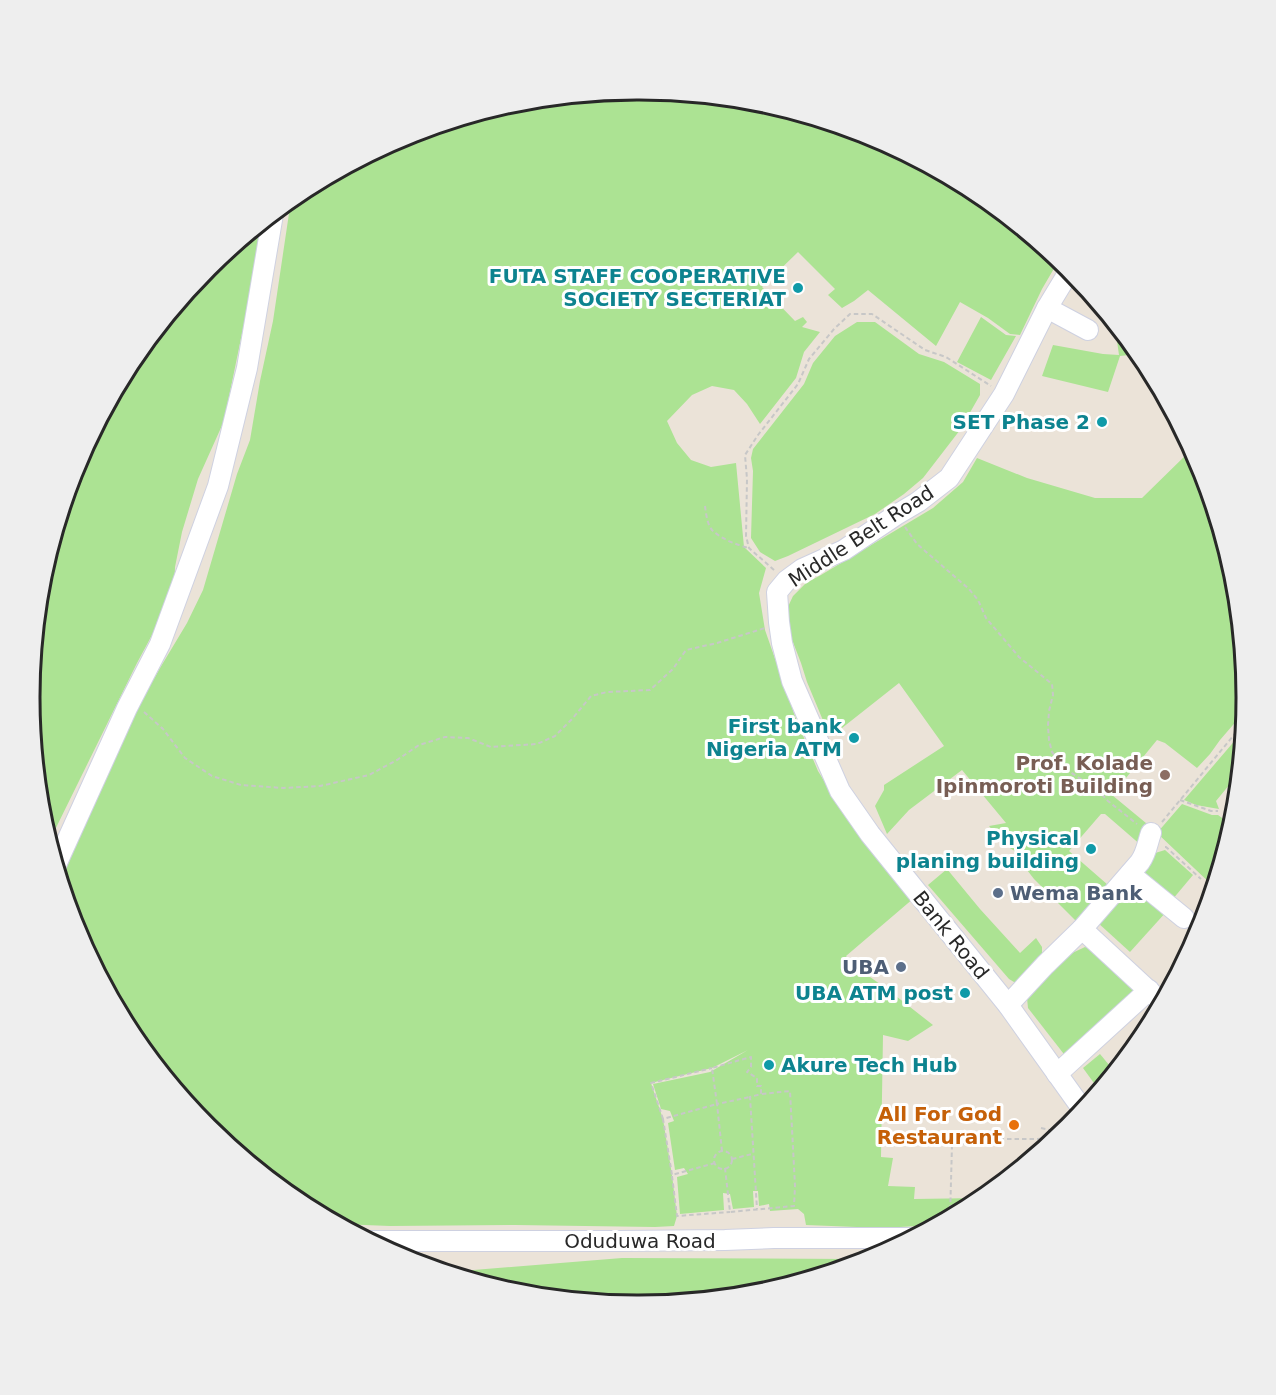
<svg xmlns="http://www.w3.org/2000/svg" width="1276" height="1395" font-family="'DejaVu Sans',sans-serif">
<rect width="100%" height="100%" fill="#ebe3d8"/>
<g fill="#ace393">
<path d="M638,90L757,101L871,136L976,192L1059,260L1042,289L1020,335L1010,334L988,318L960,302L936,346L868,290L854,301L842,308L828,295L835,289L798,252L762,287L795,321L803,317L807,322L802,327L820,332L804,352L796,378L760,424L747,404L734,390L712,386L692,395L667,421L677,443L691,460L711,467L736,463L744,547L766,568L759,593L765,630L796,719L818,771L842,810L914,898L846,956L853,965L887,989L933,1025L908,1041L883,1035L881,1157L893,1158L888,1186L915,1187L914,1199L981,1198L975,1203L935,1225L882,1228L806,1225L804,1214L798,1209L770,1211L769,1204L759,1206L758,1191H753L754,1207L733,1209L730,1194L723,1193L724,1210L680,1214L677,1177L688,1174L684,1168L675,1170L668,1123L674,1121L670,1111L661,1109L653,1084L710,1072L748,1050L712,1068L651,1083L663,1119L672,1175L677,1216L674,1226L655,1227L515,1225L390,1226L339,1224L300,1203L208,1127L132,1035L76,930L61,881L64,874L94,803L137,709L160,668L187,623L203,590L237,474L250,440L260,381L273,321L291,200L301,192L406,136L520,101Z"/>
<path d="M261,224V241L224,421L198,479L182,532L175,567L174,594L137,663L49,842L42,816L30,697L42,579L76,465L133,359L208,267Z"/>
<path d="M981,317L1006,335L1016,336L991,380L957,362Z"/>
<path d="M857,322H875L919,354L944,362L980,384V395L960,430L923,478L904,494L875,514L788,556L775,561L760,552L751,538L753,471L751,458L753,449L804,384L813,363L835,336Z"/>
<path d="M1126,339L1138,354L1120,356L1108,392L1042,376L1053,345L1103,354L1119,355L1117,341Z"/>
<path d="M1190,447L1200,465L1234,579L1246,697L1245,711L1220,740L1210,754L1197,768L1165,743L1157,740L1112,795L1152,828L1142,846L1105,814H1101L1069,851L1108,885L1077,922L1034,879L1017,857L1018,853L1005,845L989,826L1006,823L962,770L909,810L887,834L875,806L884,790V785L944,746L899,683L842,728L836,723L827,730L807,682L801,663L791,637L786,611L793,596L806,583L821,575L933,508L963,482L977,458L1027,478L1095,498H1142L1189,452Z"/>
<path d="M1243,731L1239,773L1216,801L1219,809L1196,805L1184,800Z"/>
<path d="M1182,804L1212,815H1218L1232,825L1213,886L1157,833Z"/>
<path d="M1165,850L1193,875L1172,900L1139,874L1152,854Z"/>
<path d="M947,869L980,909L1020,953L1036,938L1042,947V961L1018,982H1014L1009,979L928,885Z"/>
<path d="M1132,882L1167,911L1130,952L1097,922Z"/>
<path d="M1085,947L1105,958L1138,991L1067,1058L1028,1008L1027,998L1068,955Z"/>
<path d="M1100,1054L1114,1071L1099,1090L1083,1068Z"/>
<path d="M622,1258L852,1259H871L756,1294L638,1305L519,1294L449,1272Z"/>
</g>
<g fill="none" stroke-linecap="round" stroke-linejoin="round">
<g stroke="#ced1e1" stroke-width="22">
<g id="minor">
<path d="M1070,270L1047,308L1004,394L949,478L918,502L896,515L844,550L802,569L787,580L777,592L779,622L782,643L792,681L840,791L870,834L1008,1005L1083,1110"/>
<path d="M1047,308L1088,330"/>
<path d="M56,865L127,708L160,644L218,486L247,368L273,214"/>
<path d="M1130,874L1184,918"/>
<path d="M1082,929L1161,1002"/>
<path d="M1008,1005L1045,965L1082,929L1140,862C1147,852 1147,844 1151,833"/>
<path d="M1057,1074L1149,990"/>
<path d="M371,1241H619L725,1240L774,1238H910"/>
</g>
</g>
<g stroke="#c7c7c7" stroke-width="2" stroke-dasharray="4.5 3" stroke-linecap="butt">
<path d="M705,506C706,513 707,524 712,530C721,539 737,545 749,548"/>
<path d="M905,527L917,544L969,589L978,600L986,618L1019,657L1052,684L1053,695L1049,711L1048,726L1049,740L1052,752L1066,769L1079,778L1093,785L1108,801L1137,824"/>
<path d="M774,570L749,548L746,536L747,479L745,455L758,435L798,384L809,359L834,329L850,314H872L925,350L946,357L991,386"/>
<path d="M144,712L163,729L185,758L212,776L241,785L283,788L320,786L369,775L397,760L419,745L445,737L468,738L491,747L537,744L555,736L573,718L591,696L607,692L650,690L673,669L686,650L717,643L765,628"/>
<path d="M1180,800L1211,811H1218"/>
<path d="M1162,822L1243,724"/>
<path d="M1165,847H1166L1201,879"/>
<path d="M663,1119L651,1083L712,1068"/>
<path d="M1041,1128L1061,1133"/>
<path d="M722,1151L717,1104L750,1097"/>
<circle cx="723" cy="1160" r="9"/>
<path d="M732,1159L752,1154"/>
<path d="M715,1163L672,1175L663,1119L717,1104L712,1068L751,1057V1067L747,1072L757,1078V1086H761V1094L750,1097L757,1209"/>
<path d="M725,1168L730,1212L794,1206L795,1186L790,1091L761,1094"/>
<path d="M672,1176L677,1216L730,1212"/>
<path d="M950,1217L952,1145L991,1139H1038L1058,1136"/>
</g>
<use href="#minor" stroke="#fff" stroke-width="20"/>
</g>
<g fill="#0f9aa8" stroke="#fff" stroke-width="2">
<circle cx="798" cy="288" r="6"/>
<circle cx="1102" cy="422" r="6"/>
<circle cx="854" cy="738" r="6"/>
<circle cx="1091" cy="849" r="6"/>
<circle cx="965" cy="993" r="6"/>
<circle cx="769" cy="1065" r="6"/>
</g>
<circle fill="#8d6e63" stroke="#fff" stroke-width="2" cx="1165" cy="775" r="6"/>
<g fill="#5c6f8a" stroke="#fff" stroke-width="2">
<circle cx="998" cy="893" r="6"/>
<circle cx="901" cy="967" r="6"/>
</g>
<circle fill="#e8710a" stroke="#fff" stroke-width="2" cx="1014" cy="1125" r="6"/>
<g text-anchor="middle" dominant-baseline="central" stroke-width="6" stroke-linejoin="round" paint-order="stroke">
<g font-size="20" font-weight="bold" fill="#0d838f" stroke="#fff" text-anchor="end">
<text x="786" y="276">FUTA STAFF COOPERATIVE<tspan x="786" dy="23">SOCIETY SECTERIAT</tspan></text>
<text x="1090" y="422">SET Phase 2</text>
<text x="842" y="726">First bank<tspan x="842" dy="23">Nigeria ATM</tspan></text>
<text x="1079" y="838">Physical<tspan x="1079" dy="23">planing building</tspan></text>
<text x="953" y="993">UBA ATM post</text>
<text x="781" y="1065" text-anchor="start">Akure Tech Hub</text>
</g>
<g font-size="20" fill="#282828" stroke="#fff">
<text transform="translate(861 536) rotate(-33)">Middle Belt Road</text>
<text transform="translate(951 935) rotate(51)">Bank Road</text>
<text x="640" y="1241">Oduduwa Road</text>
</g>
<g font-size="20" font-weight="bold" fill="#785e54" stroke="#fff" text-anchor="end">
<text x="1153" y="763">Prof. Kolade<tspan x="1153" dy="23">Ipinmoroti Building</tspan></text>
</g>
<g font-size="20" font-weight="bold" fill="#4e5e75" stroke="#fff" text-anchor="start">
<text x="1010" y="893">Wema Bank</text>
<text x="889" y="967" text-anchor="end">UBA</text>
</g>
<g font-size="20" font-weight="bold" fill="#c56008" stroke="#fff" text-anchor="end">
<text x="1002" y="1114">All For God<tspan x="1002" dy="23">Restaurant</tspan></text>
</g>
</g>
<path d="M0 0H1276V1395H0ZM637 100H639A597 597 0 0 1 1236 697V698A597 597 0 0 1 639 1295H637A597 597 0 0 1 40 698V697A597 597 0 0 1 637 100Z" fill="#eee" fill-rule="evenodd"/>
<path fill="none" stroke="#282828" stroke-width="3" d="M637 100H639A597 597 0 0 1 1236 697V698A597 597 0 0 1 639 1295H637A597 597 0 0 1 40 698V697A597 597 0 0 1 637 100Z"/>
</svg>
